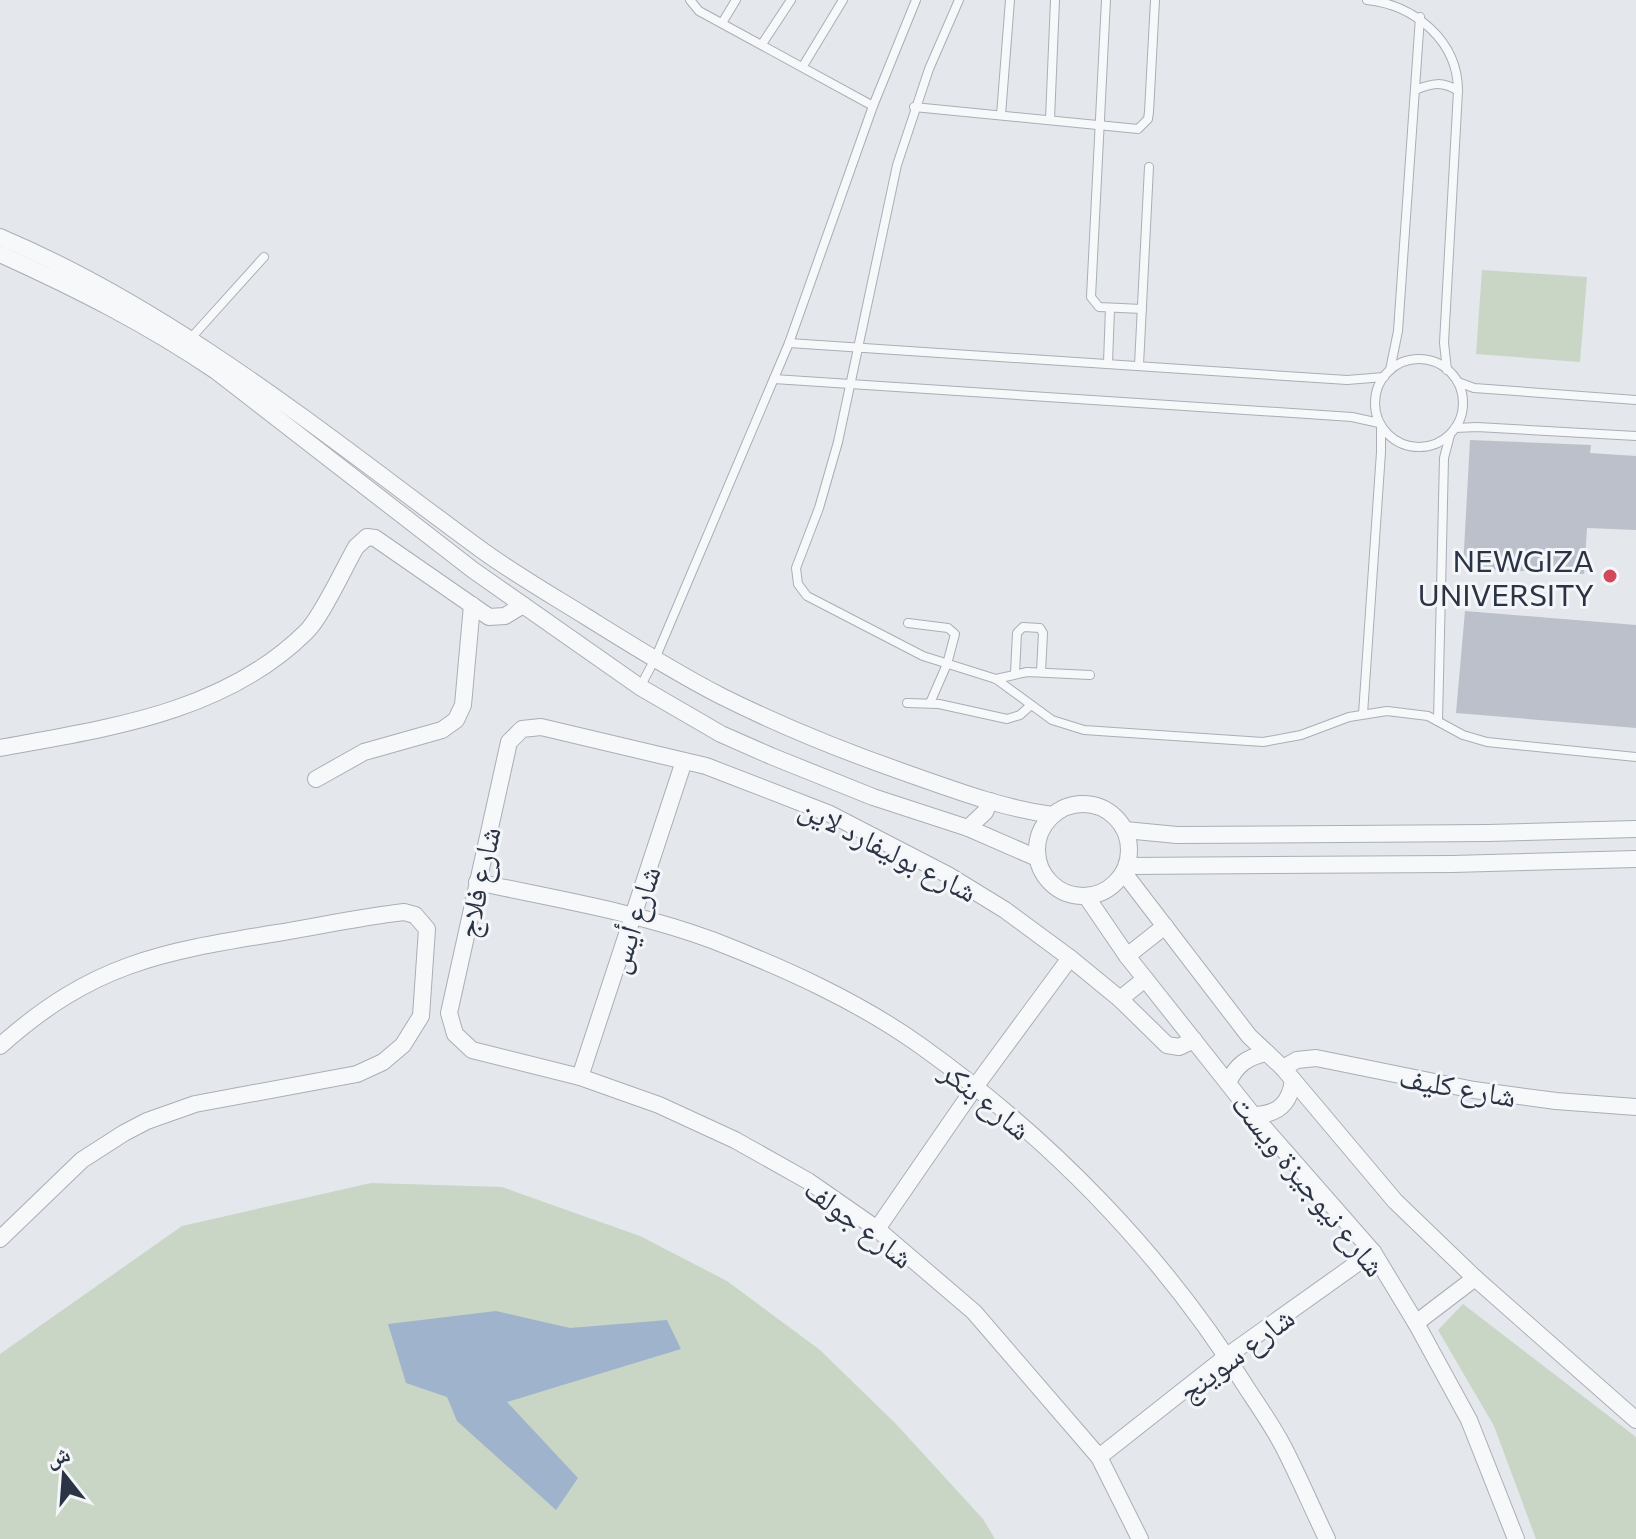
<svg xmlns="http://www.w3.org/2000/svg" width="1636" height="1539" font-family="Commissioner,'Noto Naskh Arabic',sans-serif">
<rect width="100%" height="100%" fill="#e4e7ec"/>
<g fill="#c9d6c5">
<path d="M1482,270L1587,277L1580,362L1476,354Z"/>
<path d="M371,1183L502,1187L640,1236L727,1281L820,1350L896,1424L983,1519L995,1539H0V1354L182,1226Z"/>
<path d="M1463,1304L1636,1437V1539H1536L1494,1426L1438,1330Z"/>
</g>
<path fill="#9fb4cc" d="M496,1311L570,1328L667,1320L681,1349L507,1402L578,1478L556,1510L457,1421L447,1397L406,1383L388,1324Z"/>
<g fill="#bbc0ca">
<path d="M1470,440L1591,445L1590,453L1636,456V530L1587,528L1584,574L1463,568Z"/>
<path d="M1465,611L1636,625V728L1456,713Z"/>
</g>
<g fill="none" stroke-linecap="round" stroke-linejoin="round">
<g stroke="#a9aeb7" stroke-width="10">
<g id="lane">
<path d="M690,0L699,11L873,106"/>
<path d="M959,0L929,69L897,165L838,442L819,508L796,568L798,584L807,596L923,656L996,679L1052,720L1084,730L1263,742L1301,735L1349,717L1387,711L1428,716L1463,735L1487,742L1636,757"/>
<path d="M1106,0L1091,297L1099,307L1142,309"/>
<path d="M1367,0C1415,5 1458,41 1458,91L1444,343L1447,370"/>
<path d="M722,23L736,0"/>
<path d="M762,44L791,0"/>
<path d="M803,66L843,0"/>
<path d="M1415,90C1432,83 1443,81 1458,91"/>
<path d="M914,107L1138,129L1148,119L1149,112L1155,0"/>
<path d="M1001,115L1010,0"/>
<path d="M1050,119L1055,0"/>
<path d="M191,338L264,257"/>
<path d="M789,343L1347,380L1384,377"/>
<circle cx="1419" cy="403" r="44"/>
<path d="M1108,363L1110,308"/>
<path d="M1139,365L1149,167"/>
<path d="M1390,370L1398,331L1420,17"/>
<path d="M774,379L1352,417L1379,423"/>
<path d="M1458,382L1474,388L1636,400"/>
<path d="M1455,428L1477,427L1636,436"/>
<path d="M908,623L948,628L955,634L947,664L930,703"/>
<path d="M1015,673L1017,633L1023,627L1040,628L1043,633L1041,672"/>
<path d="M996,679L1027,672L1090,675"/>
<path d="M640,687L655,659L789,343L873,106L916,0"/>
<path d="M907,703L939,704L1007,719L1020,715L1031,705"/>
<path d="M1363,714L1381,452V426"/>
<path d="M1438,721L1444,458L1450,435"/>
</g>
</g>
<g stroke="#a9aeb7" stroke-width="18">
<g id="street">
<path d="M0,237C179,313 327,437 483,551C515,574 551,595 585,616C630,644 674,672 721,696C781,726 843,751 906,773C954,790 1002,808 1052,815"/>
<path d="M0,254C75,288 147,324 216,371L473,570L640,687L721,734L771,756L873,797L968,828L1037,858"/>
<path d="M0,748C108,728 224,713 306,632C321,618 344,568 356,547L367,537L375,538L489,617L505,616L523,605"/>
<path d="M316,779L364,752L442,730L456,720L463,705L472,605"/>
<circle cx="1083" cy="850" r="46"/>
<path d="M968,828L985,812L990,801"/>
<path d="M1125,830L1177,835L1488,833L1636,829"/>
<path d="M1127,866L1452,864L1636,859"/>
<path d="M1124,873L1249,1036L1283,1068L1395,1201L1475,1278L1636,1420"/>
<path d="M477,882C555,899 637,912 712,940C784,968 858,1001 921,1046C1051,1139 1164,1255 1248,1390C1260,1408 1273,1427 1283,1446C1299,1477 1312,1508 1327,1539"/>
<path d="M1086,896L1127,956L1253,1115L1373,1252L1416,1323L1469,1420L1516,1539"/>
<path d="M1127,956L1165,926"/>
<path d="M1120,999L1145,979"/>
<path d="M0,1046C92,964 159,952 277,933C319,926 361,917 404,912L415,915L427,929L421,1016L403,1045L383,1062L357,1074L195,1104L147,1121L124,1133L82,1160L0,1239"/>
<path d="M1283,1068L1297,1060L1316,1058L1474,1090L1556,1101L1636,1107"/>
<path d="M580,1077L684,761"/>
<path d="M1228,1083C1236,1065 1247,1057 1267,1053"/>
<path d="M1253,1115C1277,1115 1290,1104 1293,1080"/>
<path d="M877,1229L975,1087L1070,958"/>
<path d="M1416,1323L1475,1278"/>
<path d="M1099,1457L1227,1356L1373,1252"/>
<path d="M1140,1539L1099,1457L974,1312L877,1229L808,1181L735,1140L659,1105L580,1077L472,1050L455,1034L449,1013L509,742L522,729L541,727L706,766L830,814L948,875L1005,910L1070,958L1120,999L1167,1045L1179,1047L1194,1040"/>
</g>
</g>
<use href="#lane" stroke="#f7f8fa" stroke-width="8"/>
<use href="#street" stroke="#f7f8fa" stroke-width="16"/>
</g>
<circle fill="#d1495b" stroke="#f4f6f9" stroke-width="3" cx="1610" cy="576" r="8"/>
<g text-anchor="middle" dominant-baseline="central" stroke-width="6" stroke-linejoin="round" paint-order="stroke">
<g font-size="30" fill="#2b3445" stroke="#f4f6f9" text-anchor="end">
<text x="1594" y="559">NEWGIZA<tspan x="1594" dy="34">UNIVERSITY</tspan></text>
</g>
<g font-size="30" fill="#2b3445" stroke="#f4f6f9">
<text transform="translate(889 848) rotate(27)">شارع بوليفارد لاين</text>
<text transform="translate(477 882) rotate(-78)">شارع فلاج</text>
<text transform="translate(632 919) rotate(-72)">شارع أيس</text>
<text transform="translate(1458 1085) rotate(10)">شارع كليف</text>
<text transform="translate(987 1099) rotate(39)">شارع بنكر</text>
<text transform="translate(1310 1184) rotate(51)">شارع نيوجيزة ويست</text>
<text transform="translate(860 1222) rotate(37)">شارع جولف</text>
<text transform="translate(1235 1353) rotate(-37)">شارع سوينج</text>
</g>
</g>
<g transform="translate(64 1475) rotate(343)" stroke="#f4f6f9" stroke-width="6" paint-order="stroke">
<path d="M0-6L14 30L0 20L-14 30Z" fill="#2b3445"/>
<text y="-12" font-size="22" font-weight="bold" text-anchor="middle" fill="#2b3445">ش</text>
</g>
</svg>
